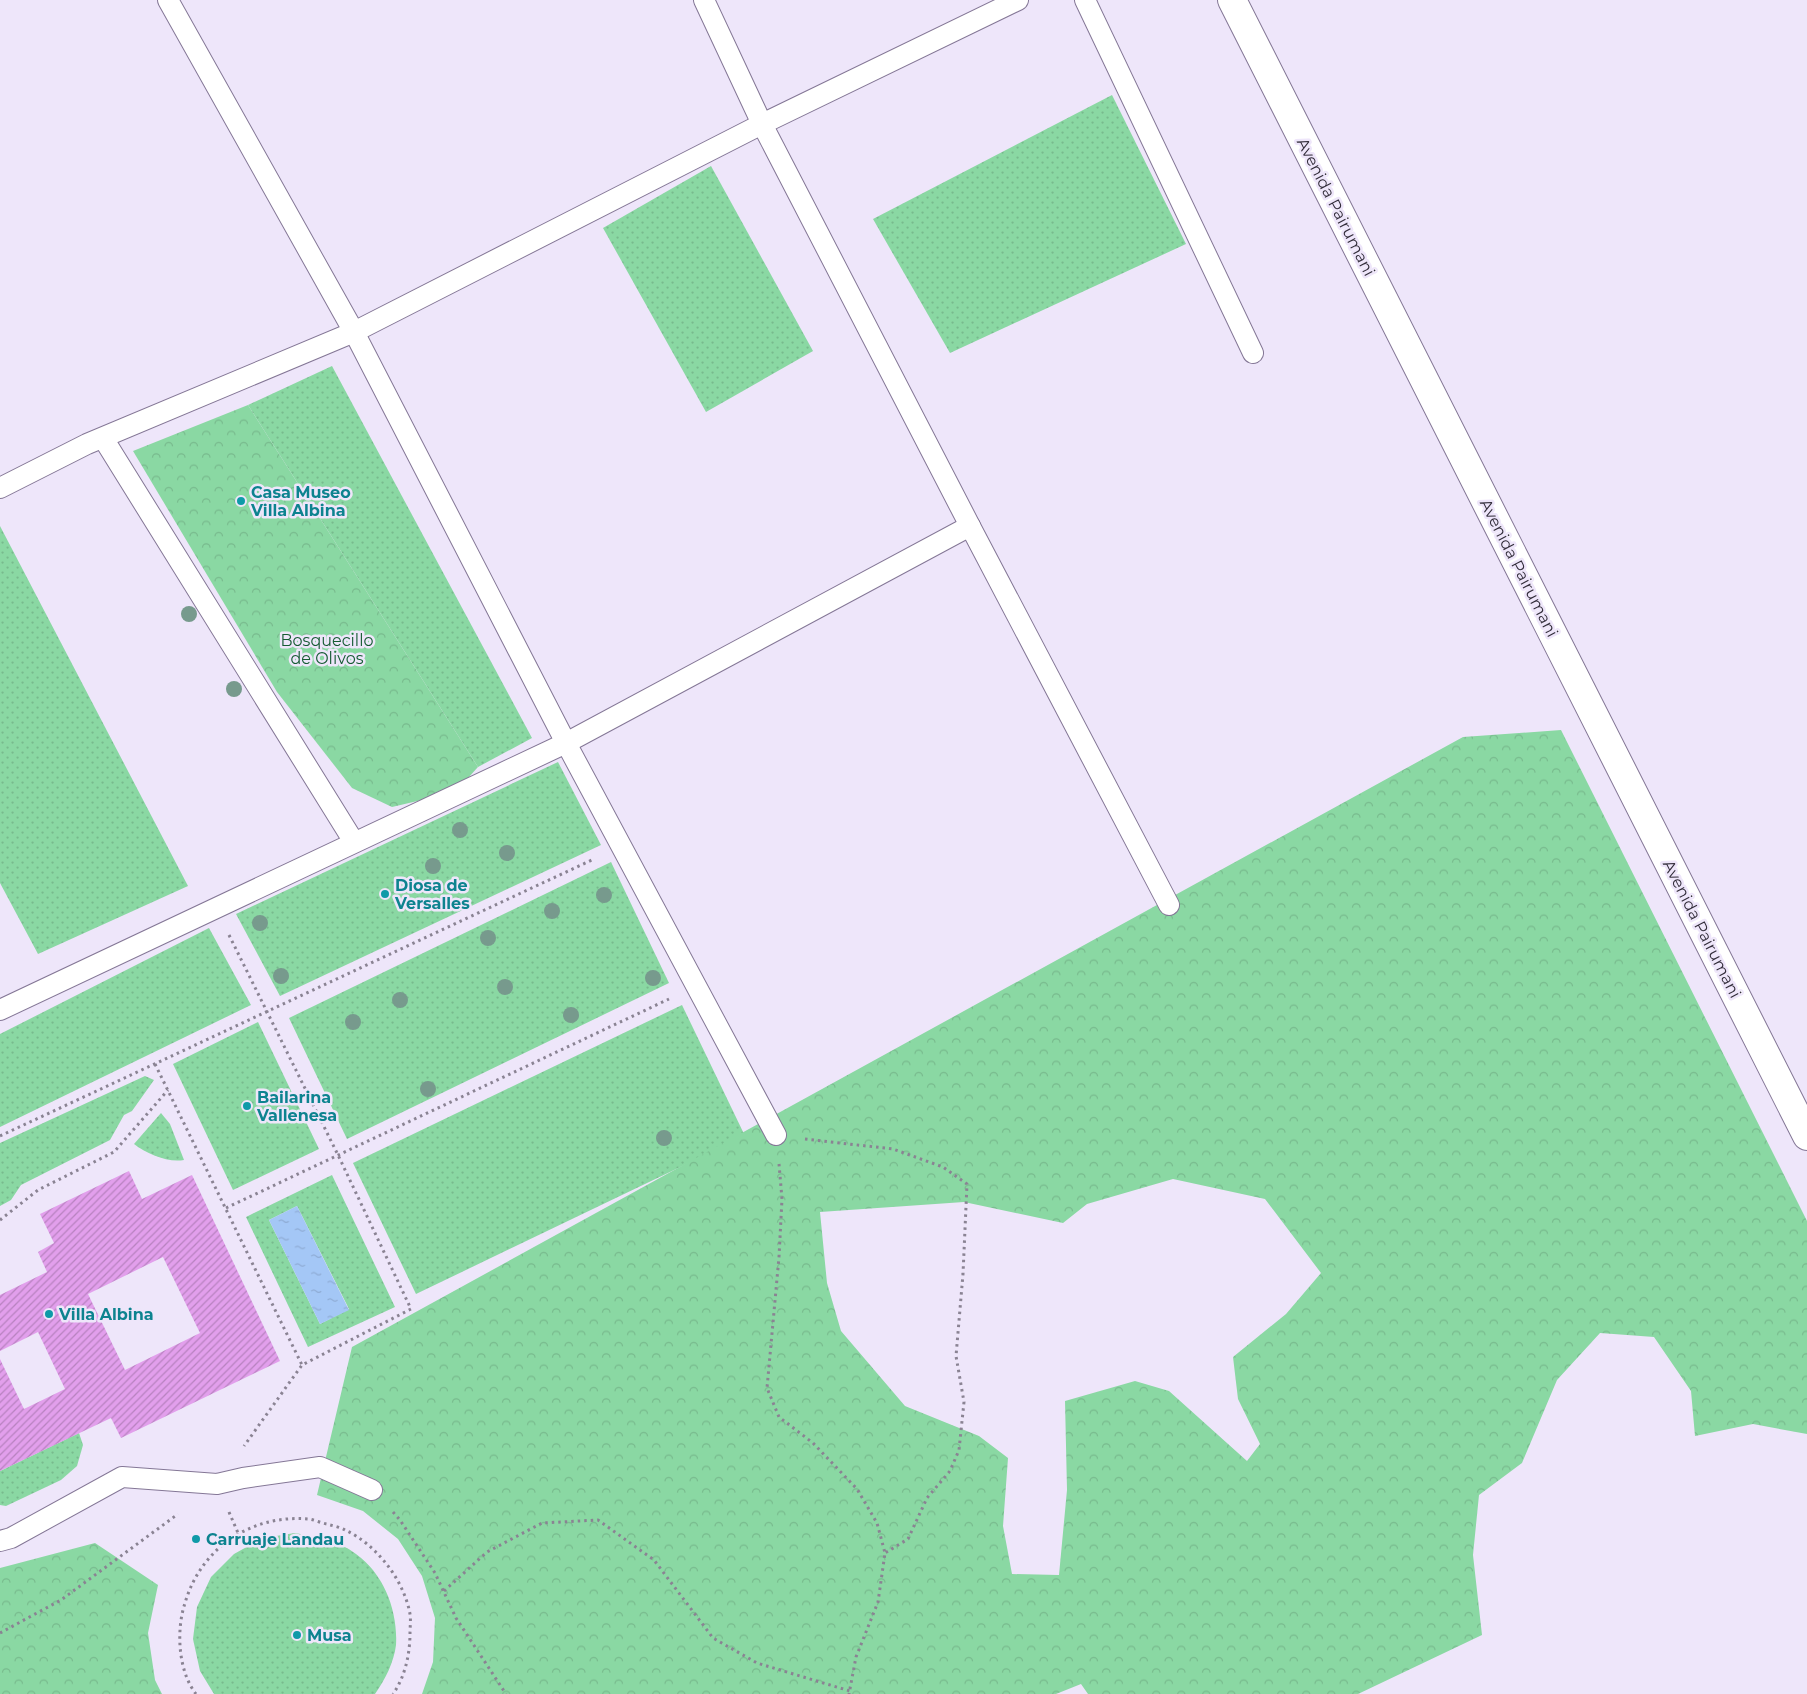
<svg xmlns="http://www.w3.org/2000/svg" width="1807" height="1694" font-family="Montserrat,sans-serif">
<defs>
<pattern id="grass-dots" width="8" height="8" patternUnits="userSpaceOnUse" patternTransform="scale(1.25)"><rect width="8" height="8" fill="#8ad8a3"/><path d="M2 2h.1M6 6h.1" fill="none" stroke="#78ba8d" stroke-width="1.8" stroke-linecap="round"/></pattern>
<pattern id="forest-crowns" width="20" height="18" patternUnits="userSpaceOnUse" patternTransform="scale(1.25)"><rect width="20" height="18" fill="#8ad8a3"/><path d="M2 6a3 3 0 1 1 6 0M12 15a3 3 0 1 1 6 0" fill="none" stroke="#78ba8d"/></pattern>
<pattern id="water-ripples" width="26" height="14" patternUnits="userSpaceOnUse" patternTransform="scale(1.25)"><rect width="26" height="14" fill="#a4c7f6"/><path d="M2 4q2-2 4 0t4 0M15 11q2-2 4 0t4 0" fill="none" stroke="#8eabd4"/></pattern>
<pattern id="building-hatch" width="6" height="6" patternUnits="userSpaceOnUse" patternTransform="scale(1.25)"><rect width="6" height="6" fill="#e29fec"/><path d="M-1 1l2-2M0 6l6-6M5 7l2-2" fill="none" stroke="#b882c0"/></pattern>
</defs>
<rect width="100%" height="100%" fill="#eee6fa"/>
<g fill="url(#grass-dots)" fill-rule="evenodd">
<path d="M1112,95L1186,244L950,353L873,219Z"/>
<path d="M711,166L813,351L706,412L603,228Z"/>
<path d="M332,366L532,738L478,767L248,405Z"/>
<path d="M0,526L188,886L38,954L0,883Z"/>
<path d="M558,762L601,845L280,996L236,914Z"/>
<path d="M611,862L669,983L347,1139L289,1018Z"/>
<path d="M209,928L251,1005L0,1127V1034Z"/>
<path d="M682,1005L745,1136L416,1294L353,1163Z"/>
<path d="M258,1022L319,1149L233,1190L173,1064Z"/>
<path d="M145,1076L154,1080L132,1111L124,1115L110,1140L21,1185L11,1200L0,1206V1143Z"/>
<path d="M161,1113L170,1124L184,1160C168,1163 147,1154 134,1144Z"/>
<path d="M332,1175L395,1307L308,1347L246,1217ZM297,1206L349,1309L320,1324L269,1220Z"/>
<path d="M79,1433L83,1445L77,1466L61,1480L6,1506L0,1505V1471Z"/>
<path d="M295,1533C317,1537 338,1540 356,1554C384,1574 398,1611 396,1645C394,1662 385,1680 375,1694H214L200,1671L193,1639L197,1607L211,1577L234,1554L263,1538Z"/>
</g>
<g fill="url(#forest-crowns)" fill-rule="evenodd">
<path d="M248,405L478,767L468,778L426,799L392,807L352,788L277,692L133,451Z"/>
<path d="M1561,730L1807,1221V1434L1753,1424L1695,1436L1691,1391L1654,1337L1600,1333L1557,1380L1522,1463L1479,1495L1473,1555L1482,1635L1358,1694H1088L1081,1684L1056,1694H422L433,1662L435,1618L422,1576L398,1539L363,1511L317,1495L352,1347L1463,737ZM1173,1179L1265,1199L1321,1273L1286,1314L1233,1357L1238,1399L1260,1444L1247,1461L1169,1391L1135,1381L1065,1401L1067,1490L1059,1575L1012,1574L1003,1526L1008,1458L979,1436L905,1406L841,1331L827,1283L820,1212L964,1202L1063,1223L1087,1204Z"/>
<path d="M95,1543L158,1585L148,1633L155,1680L162,1694H0V1568Z"/>
</g>
<path fill="url(#water-ripples)" d="M297,1206L349,1310L320,1324L269,1220Z"/>
<path fill="url(#building-hatch)" fill-rule="evenodd" d="M129,1171L142,1199L192,1175L280,1361L121,1438L111,1418L0,1471V1359L24,1409L65,1389L38,1332L0,1351V1295L47,1272L38,1252L54,1243L40,1214ZM163,1257L200,1333L125,1370L88,1294Z"/>
<g fill="none" stroke-linecap="round" stroke-linejoin="round">
<g stroke="#847796" stroke-width="22">
<g id="lane">
<path d="M168,0L354,332L566,743L776,1135"/>
<path d="M704,0L762,124L970,526L1169,905"/>
<path d="M1085,0L1253,353"/>
<path d="M103,438L354,842"/>
<path d="M0,488L87,444L354,332L762,124L1018,0"/>
<path d="M0,1010L566,743L970,526"/>
<path d="M0,1541L11,1538L122,1477L217,1484L243,1478L320,1467L372,1490"/>
</g>
</g>
<g stroke="#847796" stroke-width="30">
<path id="secondary" d="M1232,0L1807,1136"/>
</g>
<g stroke="#8a8393" stroke-width="3" stroke-dasharray="2.5 4" stroke-linecap="butt">
<path d="M229,935L338,1155L411,1309L302,1365L244,1446"/>
<path d="M155,1064L302,1365"/>
<path d="M0,1136L594,859"/>
<path d="M805,1139L893,1149L943,1167L967,1184L963,1274L956,1356L964,1402L959,1450L950,1471L927,1498L908,1539L885,1553"/>
<path d="M779,1164L782,1199L779,1257L767,1388L779,1417L813,1443L857,1489L877,1523L885,1553L878,1602L856,1657L849,1694"/>
<path d="M226,1208L669,999"/>
<path d="M0,1220L38,1190L114,1152L168,1090"/>
<path d="M229,1512L238,1533"/>
<path d="M393,1512L400,1520L435,1573L456,1618L506,1694"/>
<path d="M444,1591L487,1552L542,1523L598,1520L654,1560L713,1638L757,1663L850,1691"/>
<path d="M0,1633L61,1600L178,1514"/>
<path d="M196,1694C178,1671 176,1630 185,1603C201,1548 251,1514 309,1519C315,1520 321,1523 327,1524C333,1526 340,1527 345,1530C376,1544 404,1580 410,1614C411,1620 410,1627 410,1633C410,1654 405,1677 393,1694"/>
</g>
<use href="#lane" stroke="#fff" stroke-width="20"/>
<use href="#secondary" stroke="#fff" stroke-width="28"/>
</g>
<g fill="#779a8d">
<circle cx="189" cy="614" r="8"/>
<circle cx="234" cy="689" r="8"/>
<circle cx="460" cy="830" r="8"/>
<circle cx="507" cy="853" r="8"/>
<circle cx="433" cy="866" r="8"/>
<circle cx="604" cy="895" r="8"/>
<circle cx="552" cy="911" r="8"/>
<circle cx="260" cy="923" r="8"/>
<circle cx="488" cy="938" r="8"/>
<circle cx="281" cy="976" r="8"/>
<circle cx="653" cy="978" r="8"/>
<circle cx="505" cy="987" r="8"/>
<circle cx="400" cy="1000" r="8"/>
<circle cx="571" cy="1015" r="8"/>
<circle cx="353" cy="1022" r="8"/>
<circle cx="428" cy="1089" r="8"/>
<circle cx="664" cy="1138" r="8"/>
</g>
<g fill="#0f9aa8" stroke="#eee6fa" stroke-width="2">
<circle cx="241" cy="501" r="5"/>
<circle cx="385" cy="894" r="5"/>
<circle cx="247" cy="1106" r="5"/>
<circle cx="49" cy="1314" r="5"/>
<circle cx="196" cy="1539" r="5"/>
<circle cx="297" cy="1635" r="5"/>
</g>
<g text-anchor="middle" dominant-baseline="central" stroke-width="5" stroke-linejoin="round" paint-order="stroke">
<g font-size="16" fill="#312c39" stroke="#eee6fa">
<text transform="translate(1336 207) rotate(63)">Avenida Pairumani</text>
<text transform="translate(1519 568) rotate(63)">Avenida Pairumani</text>
<text transform="translate(1702 929) rotate(63)">Avenida Pairumani</text>
</g>
<g font-size="16" font-weight="bold" fill="#0d838f" stroke="#eee6fa" text-anchor="start">
<text x="251" y="492">Casa Museo<tspan x="251" dy="18">Villa Albina</tspan></text>
<text x="395" y="885">Diosa de<tspan x="395" dy="18">Versalles</tspan></text>
<text x="257" y="1097">Bailarina<tspan x="257" dy="18">Vallenesa</tspan></text>
<text x="59" y="1314">Villa Albina</text>
<text x="206" y="1539">Carruaje Landau</text>
<text x="307" y="1635">Musa</text>
</g>
<g font-size="16" fill="#155b33" stroke="#eee6fa">
<text x="327" y="640">Bosquecillo<tspan x="327" dy="18">de Olivos</tspan></text>
</g>
</g>
</svg>
